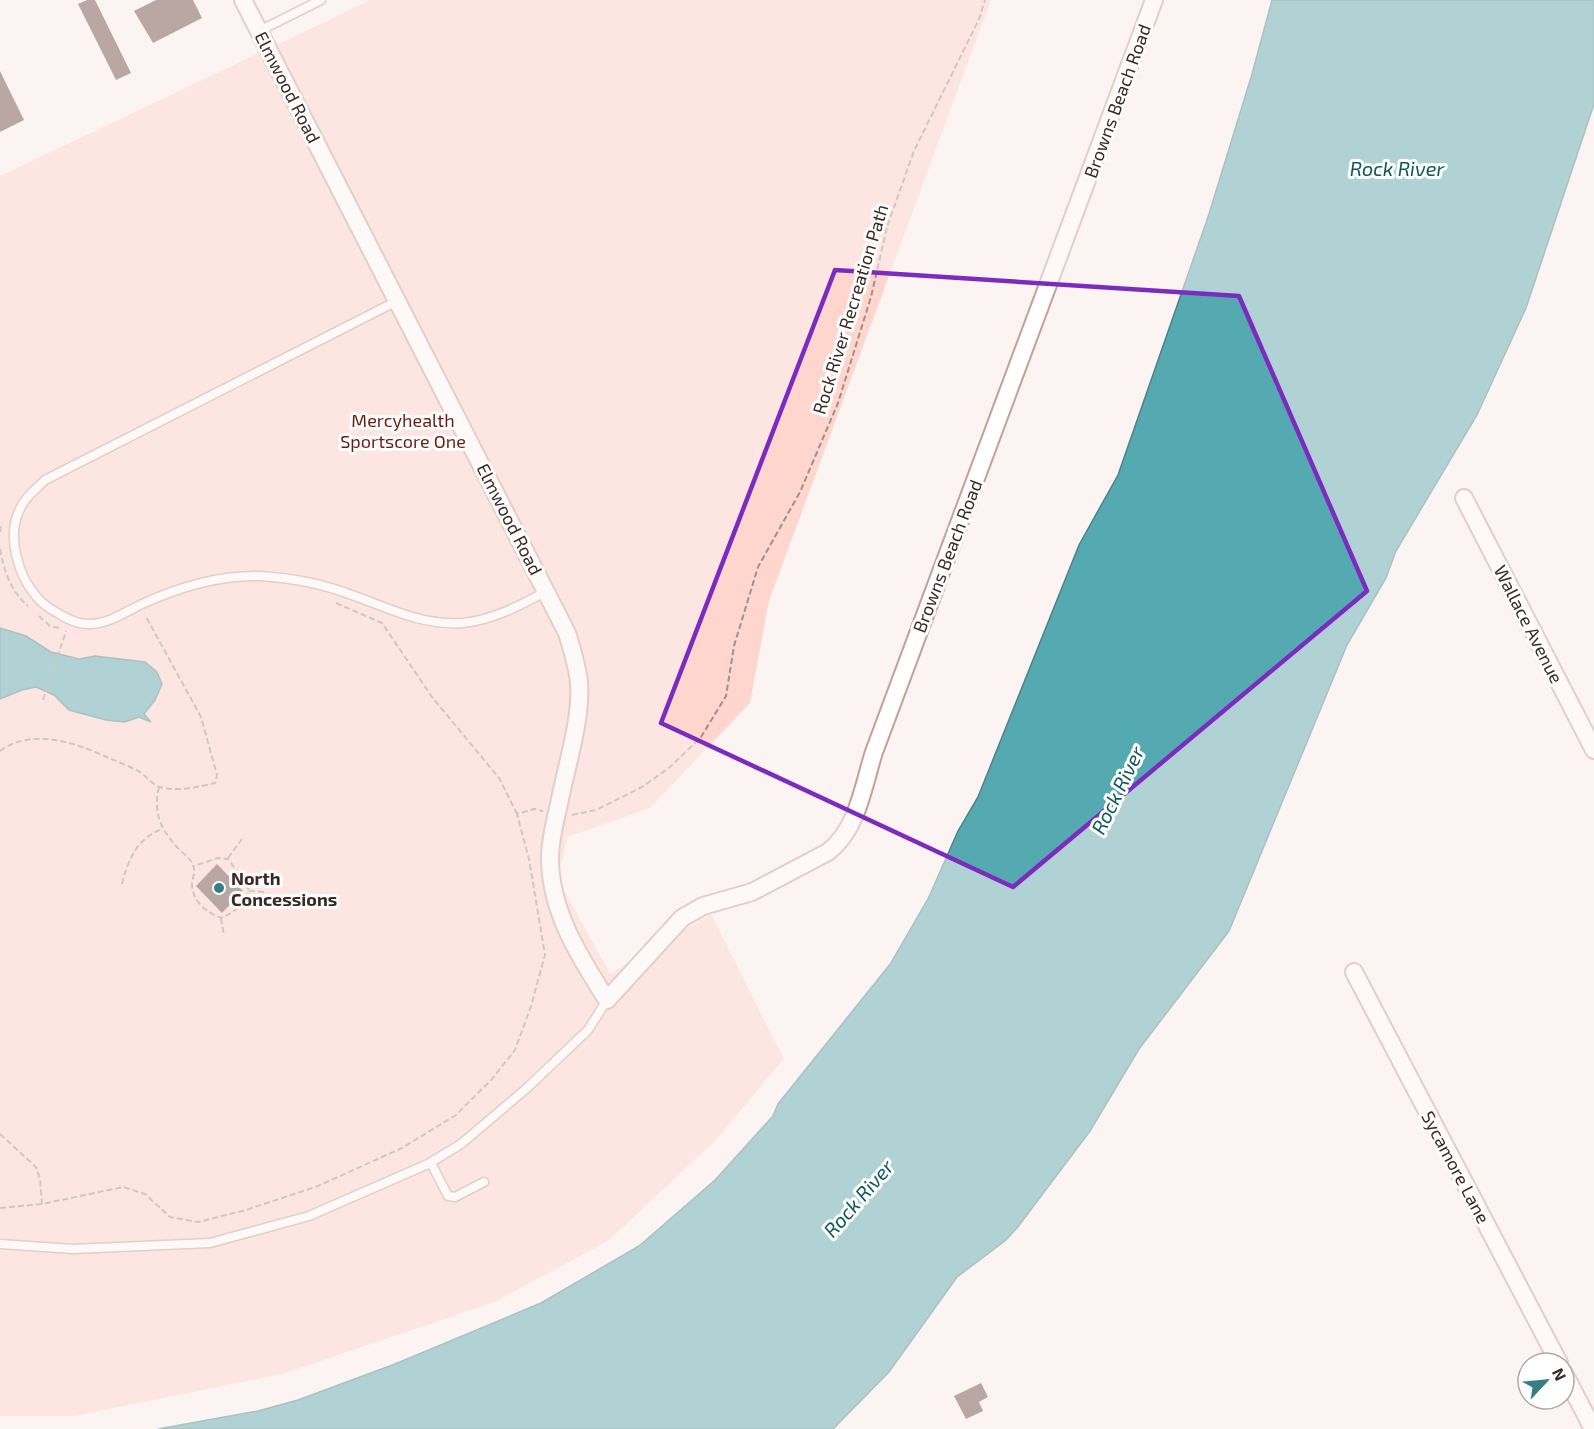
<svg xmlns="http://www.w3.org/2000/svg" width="1594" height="1429" font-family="'Exo 2',sans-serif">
<rect width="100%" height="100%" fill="#fcf4f2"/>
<path fill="#ffd6cd" d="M371,0H991L769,601L750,703L650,808L568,837L557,877L610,974L711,914L784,1059L716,1140L608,1241L495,1302L282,1374L74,1416H0V176Z"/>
<g fill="#55a9b0" stroke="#4c8387" stroke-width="1.5">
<path d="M1272,0H1594V104L1526,308L1477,415L1396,551L1386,578L1347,645L1229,931L1139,1049L1090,1131L1017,1228L1006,1240L957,1277L889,1372L833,1429H158L258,1411L298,1400L395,1364L541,1303L639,1246L715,1180L773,1116L778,1104L891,963L928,899L958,831L978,797L1079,545L1118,475L1208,217L1252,74Z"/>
<path d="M0,628L26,636L51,652L79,659L95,656L145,662L157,672L162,684L155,700L144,714L151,722L139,717L125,722L106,720L69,710L54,695L36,687L22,690L0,699Z"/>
</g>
<g fill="#6b4b44">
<path d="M87,0H95L131,73L116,80L78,4Z"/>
<path d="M156,0H193L202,18L153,43L134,11Z"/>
<path d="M0,71L24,120L0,132Z"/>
<path d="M217,864L243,891L222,913L196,886Z"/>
<path d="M981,1383L988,1397L979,1402L983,1411L966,1419L954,1396Z"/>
</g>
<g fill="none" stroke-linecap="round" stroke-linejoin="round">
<g stroke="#c59f98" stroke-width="11">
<g id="service">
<path d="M259,31L321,0"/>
<path d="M397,301L45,480C36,489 24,498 19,511C7,537 18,575 36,596C43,605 52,610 61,615C71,621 80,625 91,624C110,623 125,612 142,604C179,587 219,575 260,576C291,578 320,583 349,594C387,607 421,626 463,623C493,620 521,605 547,591"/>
<path d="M431,1163L448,1196L455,1197L484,1182"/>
<path d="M0,1244L73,1249L210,1243L309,1216L428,1164L461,1144L527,1088L588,1030L607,1000"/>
</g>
</g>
<g stroke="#c59f98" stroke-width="20">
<g id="minor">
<path d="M243,0L567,633C572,649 577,665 579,682C582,719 566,767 559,804C555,821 550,840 550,858C550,911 579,956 607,1000L682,918L703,906L752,892L828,852C858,829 863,786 874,752L1154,0"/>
<path d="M1464,498L1594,750"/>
<path d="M1354,972L1559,1363"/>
<path d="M1564,1373L1593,1429"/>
</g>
</g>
<g stroke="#9c918f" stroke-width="2" stroke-dasharray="6 3" stroke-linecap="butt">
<path d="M0,532L1,523"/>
<path d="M0,549C4,571 11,592 28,606"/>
<path d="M336,603L382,623L432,697L499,778L517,814"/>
<path d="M39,616L50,626L59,628"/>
<path d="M43,700L66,631"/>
<path d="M0,751C33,727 76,743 109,758C118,762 129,766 138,771C146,775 152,785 160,787C177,792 198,787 215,783L217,775L201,717L145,615"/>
<path d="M159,787C153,812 160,828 176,846C181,852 189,857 192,863C197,872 192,877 192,885C193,903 207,912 221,918C234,913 244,904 249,891L246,883L228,859L218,858L194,866"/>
<path d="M572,815L596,810L642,787L670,767L701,737L726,696L734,646L758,567L800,492L838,403L871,297L887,227L914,151L979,19L985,0"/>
<path d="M228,858L242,839"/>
<path d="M122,884C128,860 137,838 162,829"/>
<path d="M249,891L266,892"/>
<path d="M221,918L224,935"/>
<path d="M0,1134L36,1167L40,1179L42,1204"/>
<path d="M0,1208L42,1204L123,1187L145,1194L170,1217L198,1222L246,1210L318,1186L402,1148L456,1115L492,1079L515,1050L531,1006L545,955L529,859L517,814L534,809L543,811"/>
</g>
<use href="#service" stroke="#fff" stroke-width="8"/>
<use href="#minor" stroke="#fff" stroke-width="16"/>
</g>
<path d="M0 0H1594V1429H0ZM835,270L1239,296L1367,591L1013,887L661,723Z" fill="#fcf4f2" fill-opacity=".55" fill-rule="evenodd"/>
<path fill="none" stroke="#7b2cbf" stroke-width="4.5" stroke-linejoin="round" d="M835,270L1239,296L1367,591L1013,887L661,723Z"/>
<circle fill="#357e83" stroke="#fff" stroke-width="2" cx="219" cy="888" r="6"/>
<g text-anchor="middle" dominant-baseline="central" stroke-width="6" stroke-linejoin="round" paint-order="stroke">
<g font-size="18" fill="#382926" stroke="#fff">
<text transform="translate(288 87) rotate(63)">Elmwood Road</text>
<text transform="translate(1117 101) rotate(-70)">Browns Beach Road</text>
<text transform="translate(850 309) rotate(-73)">Rock River Recreation Path</text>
<text transform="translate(510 519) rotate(63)">Elmwood Road</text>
<text transform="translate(947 556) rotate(-69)">Browns Beach Road</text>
<text transform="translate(1529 624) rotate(63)">Wallace Avenue</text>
<text transform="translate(1456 1167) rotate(62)">Sycamore Lane</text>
</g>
<g font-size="18" fill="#6a1d0f" stroke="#fff">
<text x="403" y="420">Mercyhealth<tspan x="403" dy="21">Sportscore One</tspan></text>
</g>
<g font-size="18" font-weight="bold" fill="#382926" stroke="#fff" text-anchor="start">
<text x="231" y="878">North<tspan x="231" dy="21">Concessions</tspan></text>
</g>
<g font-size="20" font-style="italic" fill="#0e585d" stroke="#fff">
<text x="1397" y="168">Rock River</text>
<text transform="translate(1117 790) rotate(-64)">Rock River</text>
<text transform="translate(858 1198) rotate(-49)">Rock River</text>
</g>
</g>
<g transform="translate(1546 1381) rotate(64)"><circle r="28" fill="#ffffff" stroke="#afa9a8" stroke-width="1.5"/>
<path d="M0-4.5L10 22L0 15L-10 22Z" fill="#357e83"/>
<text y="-9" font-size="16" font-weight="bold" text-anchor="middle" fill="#382926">N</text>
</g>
</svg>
